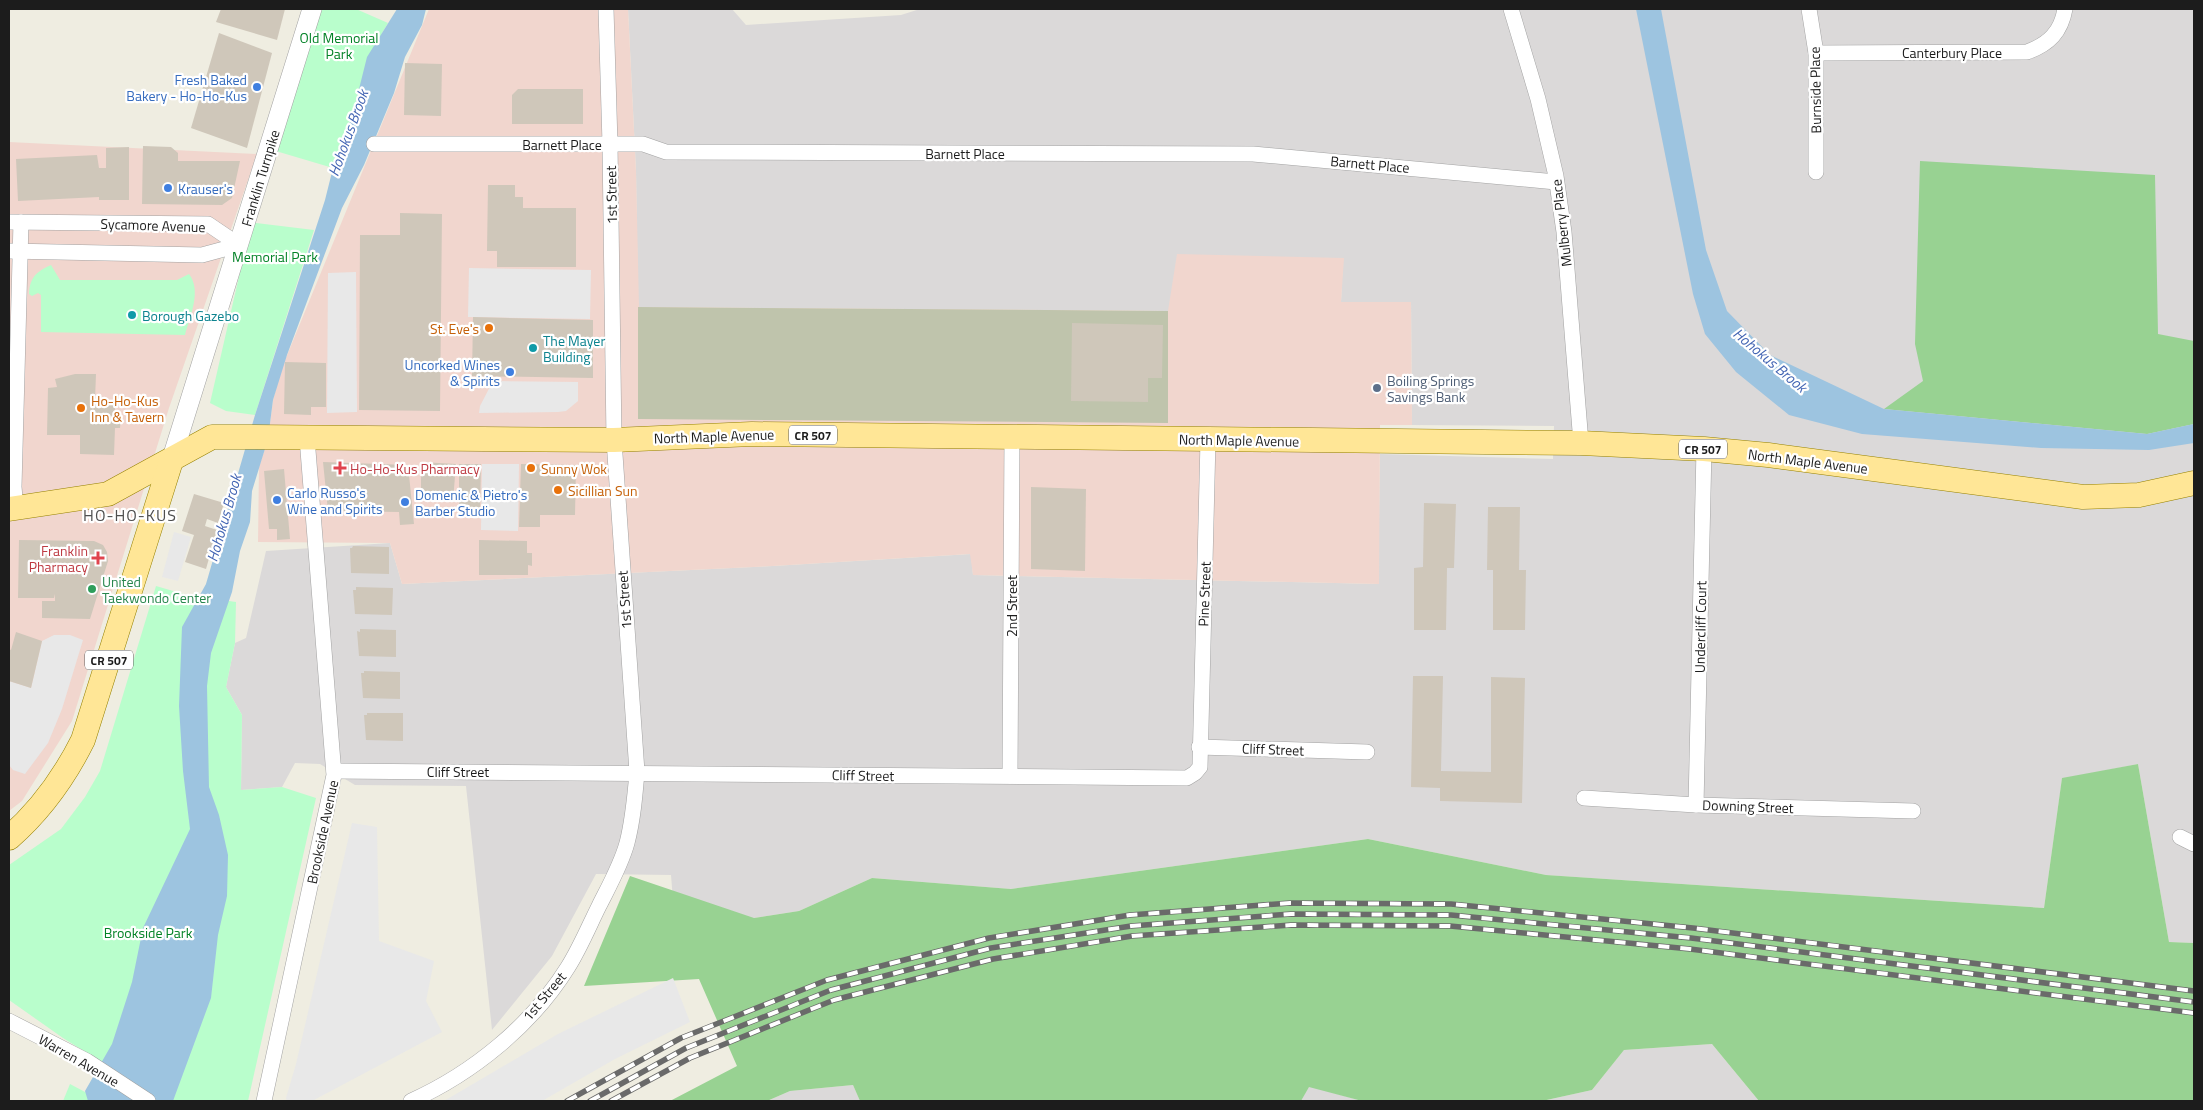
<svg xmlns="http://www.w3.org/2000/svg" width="2203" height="1110" font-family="'Titillium Web',sans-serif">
<rect width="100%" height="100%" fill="#efede1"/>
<g fill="#dbd9d9">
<path d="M628,9H732L746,25L901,15L920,9H2194V943L2169,942L2138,764L2062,779L2044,908L1546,875L1368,839L1011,889L872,878L799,911L754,918L676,938L671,875L596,874L552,956L492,1030L466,786L355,785L320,764L295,763L282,787L241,790L242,715L226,687L235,643L246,638L266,551L390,543L402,584L773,566L971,554L973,575L1378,584L1380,454L1553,459L1554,426L1412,425L1411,302H1341L1343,258L1168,311L638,307L636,171Z"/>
<path d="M1712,1044L1759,1101H1542L1592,1090L1624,1050Z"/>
<path d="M853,1085L860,1101H767L790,1091Z"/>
<path d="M1309,1086L1362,1101H1301Z"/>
</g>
<g fill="#f1d6ce">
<path d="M429,9H628L636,171L639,307L1168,311L1177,254L1344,258L1341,302H1411L1412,425H1380L1379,584L973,575L970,554L773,566L402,584L390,543L258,542L259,467L268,439L273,400L281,370Z"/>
<path d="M9,142L257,154L169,408L72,721L22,801L9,811Z"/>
</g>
<path fill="#bfc4ac" d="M638,307L1168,311V423L638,419Z"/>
<g fill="#98d292">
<path d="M1920,161L2155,175L2158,334L2194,341V424L2147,434L1884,409L1923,381L1915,344Z"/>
<path d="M2138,764L2169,942L2194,943V1101H1759L1712,1044L1624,1050L1592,1090L1542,1101H1362L1309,1087L1301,1101H860L853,1085L790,1091L767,1101H670L737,1066L699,979L584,986L630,876L754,918L799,911L872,878L1011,889L1368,839L1546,875L2044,908L2062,778Z"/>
</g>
<g fill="#b9fecc">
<path d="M312,9H356L388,23L382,33L333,168L269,149Z"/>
<path d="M247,222L314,230L255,415L226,411L210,403L246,246Z"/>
<path d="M51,265L60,280H177L189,274C202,291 190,316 185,335L41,332V295L38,293L32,296L29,294C30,277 36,272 51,265Z"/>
<path d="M156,586L187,595L236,602L235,643L226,687L242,715L241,790L282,787L316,798L248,1101H164L63,1038L9,1000V865L61,829L85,797L100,771Z"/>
<path d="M70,1084L102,1101H63Z"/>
</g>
<g fill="#e8e8e8">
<path d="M469,268L591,270L590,319L468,317Z"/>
<path d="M356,272L357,412L327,413L328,273Z"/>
<path d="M493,381L578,382V401L566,411L558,412L479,413L480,406Z"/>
<path d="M482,464H519L518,531L481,530Z"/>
<path d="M174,532L191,537L178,581L162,577Z"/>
<path d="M54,635H70L83,640L62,709L48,743L25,774L13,770L9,765V681L31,688L42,641Z"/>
<path d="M352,823L377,827L379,941L434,961L426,1001L442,1032L312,1101H287L286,1098L296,1064Z"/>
<path d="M673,978L690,1022L615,1059L542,1101H444L558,1034Z"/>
</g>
<g fill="#9dc4e0">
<path d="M397,9H426L422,25L405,57L394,93L364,165L342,208L287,355L273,400L268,439L252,491L250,522L240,551L232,592L211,653L207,686L209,787L219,815L228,855L227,896L218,935L211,998L173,1101H88L85,1091L112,1044L132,982L143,928L190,829L183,771L179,706L182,627L206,584L255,415L325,200L333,168L353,113L367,57Z"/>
<path d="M1636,9H1661L1706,250L1727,311L1770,355L1884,409L2147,434L2194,424V443L2149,450L2041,448L1862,434L1789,415L1736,372L1705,334L1693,294Z"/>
</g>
<g fill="#cfc7ba">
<path d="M221,9H285L277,40L216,22Z"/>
<path d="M219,33L272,53L247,148L191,128Z"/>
<path d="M405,63L442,64L441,116L404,115Z"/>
<path d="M518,89H583V124H512V95Z"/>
<path d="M143,146L171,147L178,153V161H240L232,198L222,205L142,204Z"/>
<path d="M129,147V200H99V197L18,201L16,159L97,155L99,168H106V148Z"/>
<path d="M488,185H515V197H523V208H576V267H497V251H487Z"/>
<path d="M400,213L442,214L440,411L359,410L360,235H400Z"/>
<circle cx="132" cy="315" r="5.5"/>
<path d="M473,317L593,320V378L472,376Z"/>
<path d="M1072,323L1163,325L1162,378H1148V402L1071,401Z"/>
<path d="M285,362L326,363V407H311V415L284,414Z"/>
<path d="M75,374H96L95,400H115V416H121L120,428H115L114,455L80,454V435H47L48,388L57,387L55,379Z"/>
<path d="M323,462L408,465L414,524L400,525L399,512L328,511Z"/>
<path d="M421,462L456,464L453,501L421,500Z"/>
<path d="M459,464H481L480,514H459Z"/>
<path d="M521,464L576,465L575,515H540V527H519Z"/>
<path d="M284,469L290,539L277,540V529H269L264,471Z"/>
<path d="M1031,487L1086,489L1085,571L1031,569Z"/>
<path d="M194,494L224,503L218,523L207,519L205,526L217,530L206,569L185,562L194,535L182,531Z"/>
<path d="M1424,503L1456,504L1454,568H1447L1446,630H1414V568L1423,567Z"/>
<path d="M1488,507H1520L1519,570H1526L1525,630H1493V570H1487Z"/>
<path d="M19,540L94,541L103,545L107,552L108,561L90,619L42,618V601H55V594L54,598H18Z"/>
<path d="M479,540L527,541V553H532V566L528,565V575H479Z"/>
<path d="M353,546L389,547V574L351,573L350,548H352Z"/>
<path d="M356,587L393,588L392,615L355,614L353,590H356Z"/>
<path d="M360,629L396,630V657L359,656L357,631L360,632Z"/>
<path d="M16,632L42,641L31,688L9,681V649L11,650Z"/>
<path d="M364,671L400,672V699L363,698L361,673H364Z"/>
<path d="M1413,676H1443L1441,771L1491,772V677L1525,678L1522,803L1440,801V788L1411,787Z"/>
<path d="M367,713H403V741L366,740L364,715H367Z"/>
</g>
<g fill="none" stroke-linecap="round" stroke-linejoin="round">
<g stroke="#a3a3a3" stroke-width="16">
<g id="minor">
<path d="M1511,9L1538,99L1556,176L1564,232L1581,443"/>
<path d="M1809,9L1816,53V172"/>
<path d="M1816,53L2027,52C2049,44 2061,32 2065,9"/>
<path d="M374,144H643L666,152L1253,154L1556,182"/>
<path d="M9,222L208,224L239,245"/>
<path d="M9,251L202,255L239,245"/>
<path d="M16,509L14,487L21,222"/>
<path d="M1199,747L1367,752"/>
<path d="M334,771L1187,778L1195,773L1200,767L1208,440"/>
<path d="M1010,776L1012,436"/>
<path d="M1584,798L1696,805L1913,811"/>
<path d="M1696,805L1704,449"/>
<path d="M2180,837L2194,844"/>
<path d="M9,1021L87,1061L148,1101"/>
<path d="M264,1101L334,775L307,438"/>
<path d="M411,1101C473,1073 532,1025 568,967C580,948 589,926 599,906C609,886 621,865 627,843C633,820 635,796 637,772L614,440L610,144L606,9"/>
</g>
</g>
<g stroke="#a3a3a3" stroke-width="20">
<path id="tertiary" d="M171,461L312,9"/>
</g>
<g stroke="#958100" stroke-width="25">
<g id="primary">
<path d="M9,509L108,494L212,437H243L614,440L752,434L1581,443L1704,449L1768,455L2083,497L2139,495L2194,483"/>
<path d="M9,838C41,810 64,778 83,740L171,461"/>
</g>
</g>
<use href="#minor" stroke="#fff" stroke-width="15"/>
<use href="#tertiary" stroke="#fff" stroke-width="19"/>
<use href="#primary" stroke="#ffe696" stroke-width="24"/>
<g stroke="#6a6a6a" stroke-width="5.5">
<g id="rail">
<path d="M567,1101L681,1038L827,980L989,938L1130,915L1290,903L1451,904L1693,928L2194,991"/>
<path d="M590,1101L686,1048L831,990L991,948L1131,926L1291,914L1451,915L1691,938L2194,1002"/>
<path d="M611,1101L690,1058L834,1000L993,959L1132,936L1291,925L1450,926L1690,949L2194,1013"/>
</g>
</g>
<use href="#rail" stroke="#fff" stroke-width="4" stroke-dasharray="11" stroke-linecap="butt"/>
</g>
<g fill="#3f7fe0" stroke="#fff" stroke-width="2">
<circle cx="257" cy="87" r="5"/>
<circle cx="168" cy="188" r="5"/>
<circle cx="510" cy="372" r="5"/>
<circle cx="277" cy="500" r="5"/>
<circle cx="405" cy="502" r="5"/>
</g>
<g fill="#0f9aa8" stroke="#fff" stroke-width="2">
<circle cx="132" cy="315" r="5"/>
<circle cx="533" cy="348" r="5"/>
</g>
<g fill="#e8710a" stroke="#fff" stroke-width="2">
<circle cx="489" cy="328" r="5"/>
<circle cx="81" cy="408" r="5"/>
<circle cx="531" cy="468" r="5"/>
<circle cx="558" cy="490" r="5"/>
</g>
<circle fill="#5c6f8a" stroke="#fff" stroke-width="2" cx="1377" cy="388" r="5"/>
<g fill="#e0444e" stroke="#fff" stroke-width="2">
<path d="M337.5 460.5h5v5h5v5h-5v5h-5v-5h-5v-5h5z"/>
<path d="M95.5 550.5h5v5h5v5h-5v5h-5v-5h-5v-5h5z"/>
</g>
<circle fill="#2e9e5b" stroke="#fff" stroke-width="2" cx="92" cy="589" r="5"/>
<g text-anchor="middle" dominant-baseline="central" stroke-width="4.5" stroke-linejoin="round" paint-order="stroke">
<g fill="#fff" stroke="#606060" stroke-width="1">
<rect x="789" y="425.5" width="48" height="19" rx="4"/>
<rect x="1679" y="439.5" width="48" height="19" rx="4"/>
<rect x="85" y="650.5" width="48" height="19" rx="4"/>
</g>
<g font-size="12" font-weight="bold" fill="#1c1c1c">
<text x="813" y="435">CR 507</text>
<text x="1703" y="449">CR 507</text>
<text x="109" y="660">CR 507</text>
</g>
<g font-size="14" fill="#028226" stroke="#fff">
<text x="339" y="37">Old Memorial<tspan x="339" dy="16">Park</tspan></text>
<text x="275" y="256">Memorial Park</text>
<text x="148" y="932">Brookside Park</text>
</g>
<g font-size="14" fill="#1c1c1c" stroke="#fff">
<text x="1952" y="52">Canterbury Place</text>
<text transform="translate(1815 90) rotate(-91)">Burnside Place</text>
<text x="562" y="144">Barnett Place</text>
<text x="965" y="153">Barnett Place</text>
<text transform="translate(1370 164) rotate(5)">Barnett Place</text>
<text transform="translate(260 178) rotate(-73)">Franklin Turnpike</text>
<text transform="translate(611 195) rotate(-91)">1st Street</text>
<text transform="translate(1561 223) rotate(-97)">Mulberry Place</text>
<text transform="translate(153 225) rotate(2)">Sycamore Avenue</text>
<text transform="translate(714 436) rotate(-2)">North Maple Avenue</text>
<text transform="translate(1239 440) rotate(1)">North Maple Avenue</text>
<text transform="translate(1808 461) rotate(7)">North Maple Avenue</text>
<text transform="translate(1204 594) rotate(-88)">Pine Street</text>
<text transform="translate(624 600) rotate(-94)">1st Street</text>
<text transform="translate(1011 606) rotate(-90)">2nd Street</text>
<text transform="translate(1700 627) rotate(-89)">Undercliff Court</text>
<text transform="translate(1273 749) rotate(2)">Cliff Street</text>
<text x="458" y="771">Cliff Street</text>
<text transform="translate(863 775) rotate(1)">Cliff Street</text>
<text transform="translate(1748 806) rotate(2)">Downing Street</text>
<text transform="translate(322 832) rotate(-78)">Brookside Avenue</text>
<text transform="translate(544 996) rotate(-50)">1st Street</text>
<text transform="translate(79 1060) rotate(30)">Warren Avenue</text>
</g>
<g font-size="14" fill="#366cbe" stroke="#fff" text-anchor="start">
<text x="247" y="79" text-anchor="end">Fresh Baked<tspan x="247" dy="16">Bakery - Ho-Ho-Kus</tspan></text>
<text x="178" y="188">Krauser's</text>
<text x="500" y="364" text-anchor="end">Uncorked Wines<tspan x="500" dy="16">&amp; Spirits</tspan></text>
<text x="287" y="492">Carlo Russo's<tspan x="287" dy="16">Wine and Spirits</tspan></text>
<text x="415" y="494">Domenic &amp; Pietro's<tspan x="415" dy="16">Barber Studio</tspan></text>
</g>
<g font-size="14" fill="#0d838f" stroke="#fff" text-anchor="start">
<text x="142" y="315">Borough Gazebo</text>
<text x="543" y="340">The Mayer<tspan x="543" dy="16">Building</tspan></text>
</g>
<g font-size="14" fill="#c56008" stroke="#fff" text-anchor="start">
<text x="479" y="328" text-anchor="end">St. Eve's</text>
<text x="91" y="400">Ho-Ho-Kus<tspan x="91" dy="16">Inn &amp; Tavern</tspan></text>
<text x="541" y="468">Sunny Wok</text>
<text x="568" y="490">Sicillian Sun</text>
</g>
<g font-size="14" fill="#4e5e75" stroke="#fff" text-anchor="start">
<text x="1387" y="380">Boiling Springs<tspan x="1387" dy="16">Savings Bank</tspan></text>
</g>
<g font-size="14" fill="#be3a42" stroke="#fff" text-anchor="start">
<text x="350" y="468">Ho-Ho-Kus Pharmacy</text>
<text x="88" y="550" text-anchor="end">Franklin<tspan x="88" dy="16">Pharmacy</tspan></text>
</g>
<g font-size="14" fill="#27864d" stroke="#fff" text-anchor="start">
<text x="102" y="581">United<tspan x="102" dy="16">Taekwondo Center</tspan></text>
</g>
<g font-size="15" font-style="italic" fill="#4264b3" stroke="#fff">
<text transform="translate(348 133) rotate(-70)">Hohokus Brook</text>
<text transform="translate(1770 360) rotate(40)">Hohokus Brook</text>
<text transform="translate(224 518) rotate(-74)">Hohokus Brook</text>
</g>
<g font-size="16" letter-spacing="1" fill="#4f4f4f" stroke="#fff">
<text x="130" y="515">HO-HO-KUS</text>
</g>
</g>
<rect width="2203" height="1110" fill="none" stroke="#1c1c1c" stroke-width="20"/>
</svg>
